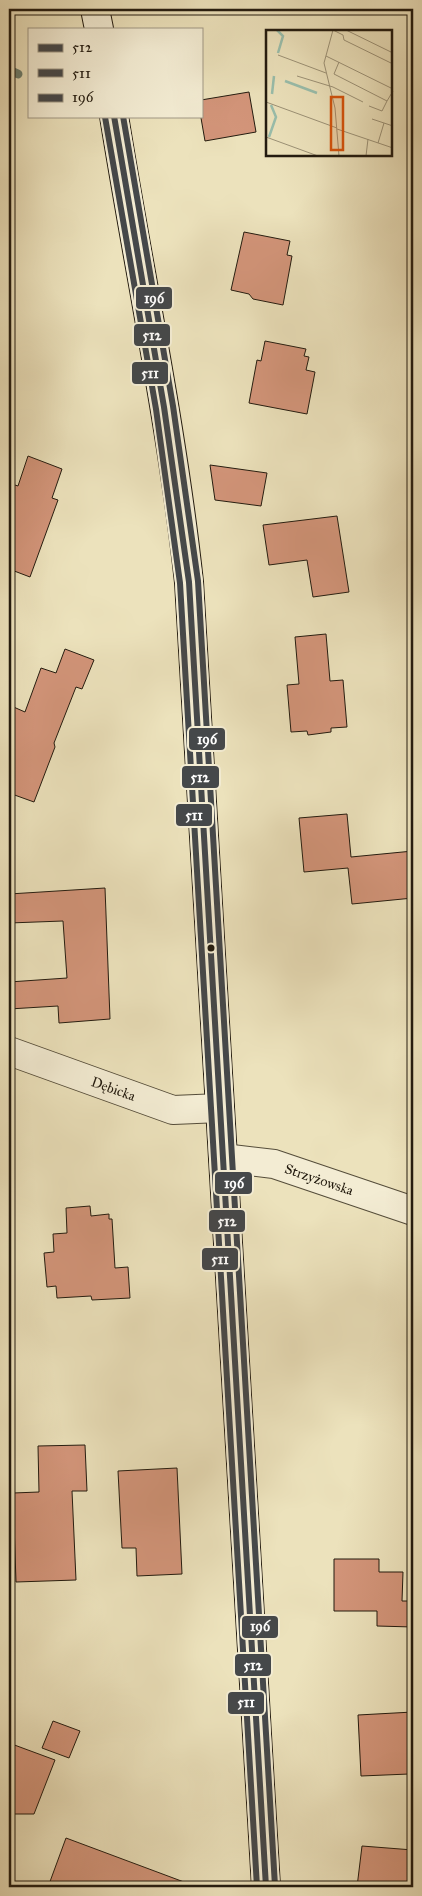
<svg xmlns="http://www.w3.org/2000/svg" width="422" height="1896" font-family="'IM FELL Great Primer',serif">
<rect width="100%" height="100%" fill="#ece2bc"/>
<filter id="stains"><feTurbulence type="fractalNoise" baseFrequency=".004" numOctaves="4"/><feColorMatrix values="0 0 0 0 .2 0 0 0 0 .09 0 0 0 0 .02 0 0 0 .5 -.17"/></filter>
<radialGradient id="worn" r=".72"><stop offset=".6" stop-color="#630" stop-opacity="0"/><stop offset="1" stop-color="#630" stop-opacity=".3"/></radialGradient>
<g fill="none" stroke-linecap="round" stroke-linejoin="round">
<path stroke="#6a7d6d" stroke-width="9" d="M9,70L18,74"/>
</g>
<g fill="#d3957a" stroke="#231b0f">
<path d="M249,92L256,132L205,141L201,118V100Z"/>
<path d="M244,232L290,241L287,255L292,256L283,305L253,299L249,294L231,290Z"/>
<path d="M265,341L306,349L304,356L309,357L306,370L315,372L307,414L249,403L257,360L261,361Z"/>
<path d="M28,456L62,469L52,498L58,500L30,577L9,569V483L18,486Z"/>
<path d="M210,465L267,473L261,506L215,500Z"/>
<path d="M337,516L349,592L313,597L307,560L269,565L263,525Z"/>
<path d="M326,634L330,681L343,680L347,727L331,728V732L308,735L307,731L291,732L287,685L299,684L295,637Z"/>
<path d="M65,649L94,660L82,689L76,687L54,743L55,747L34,802L9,793V705L25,712L41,668L56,673Z"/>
<path d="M347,814L351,857L413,851V898L352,904L348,868L304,872L299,818Z"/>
<path d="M105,888L110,1019L59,1023L58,1006L9,1009V982L67,978L63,921L9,923V894Z"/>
<path d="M90,1206L91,1216L109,1214V1219H112L115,1268L128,1267L130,1298L92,1300L91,1296L57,1298L56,1286L47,1287L44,1253L54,1252L53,1234L67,1233L66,1208Z"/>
<path d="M85,1445L87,1491H72L76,1580L16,1582L13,1493L39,1492L38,1446Z"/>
<path d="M177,1468L182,1574L137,1576L136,1548H122L118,1471Z"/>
<path d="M334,1559H379V1572H403L402,1601H413V1627L377,1626V1611H334Z"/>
<path d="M413,1712V1743H408L409,1774L361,1776L358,1715Z"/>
<path d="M53,1721L80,1731L69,1758L42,1748Z"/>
<path d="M9,1743L55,1760L34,1814H9Z"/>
<path d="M66,1838L192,1885V1887H48Z"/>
<path d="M362,1846L413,1850V1887H357Z"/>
</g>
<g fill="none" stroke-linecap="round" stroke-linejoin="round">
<g stroke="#554d3a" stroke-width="30">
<g id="street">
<path id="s1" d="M9,1051L173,1110L220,1108"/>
<path id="s2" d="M223,1158L274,1164L413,1211"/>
</g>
</g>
<g stroke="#231b0f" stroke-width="30">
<g id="secondary">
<path d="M95,9L99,29"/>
<path d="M114,116C139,272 172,426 189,582L266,1887"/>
</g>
</g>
<use href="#street" stroke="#f3ecd3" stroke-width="28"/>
<use href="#secondary" stroke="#f3ecd3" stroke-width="28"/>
<g stroke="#f3ecd3" stroke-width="10">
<path id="bus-1" d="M114,116L164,407L189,582L266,1887"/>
</g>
<g stroke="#f3ecd3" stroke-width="10">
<path id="bus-2" d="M105,117L156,409L180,583L257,1887"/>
</g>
<g stroke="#f3ecd3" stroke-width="10">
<path id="bus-3" d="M123,116L173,406L198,581L275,1886"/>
</g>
<use href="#bus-1" stroke="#45484a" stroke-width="6"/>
<use href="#bus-2" stroke="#45484a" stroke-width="6"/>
<use href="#bus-3" stroke="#45484a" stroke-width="6"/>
</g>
<circle fill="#231b0f" stroke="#f3ecd3" stroke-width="2" cx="211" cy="948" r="4.5"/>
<g text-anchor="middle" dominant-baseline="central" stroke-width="4.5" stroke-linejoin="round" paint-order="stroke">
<g font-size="14" fill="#231b0f" stroke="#f3ecd3">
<text stroke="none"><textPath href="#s1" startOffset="111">Dębicka</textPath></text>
<text stroke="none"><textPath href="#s2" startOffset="99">Strzyżowska</textPath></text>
</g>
</g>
<g transform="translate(266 30)">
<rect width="126" height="126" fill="#ece2bc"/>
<path fill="none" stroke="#99beac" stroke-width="2.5" d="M11,0L17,6L12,23M19,51L51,63M6,64L8,46M3,107L10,87L5,75"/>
<path fill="none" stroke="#9c9277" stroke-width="1" d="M67,0L58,33L69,78L73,126M67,0L77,5L78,10L127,34M80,0L127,23M12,25L60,43M60,26L127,59M73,32L68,44L121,71L127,61M31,46L67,57L97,72M0,72L71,98M103,76L116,81L121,71M106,89L127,96M71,99L127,118M0,107L52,126M112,113L118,93M100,126L102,109"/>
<path fill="#d4530c" fill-opacity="0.15" stroke="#d4530c" stroke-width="2.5" d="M65,67H77V120H65Z"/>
<rect width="126" height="126" fill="none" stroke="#231b0f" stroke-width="2.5"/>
</g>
<g stroke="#f3ecd3" stroke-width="2">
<rect x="135" y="286" width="38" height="24" rx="5" fill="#45484a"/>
<rect x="133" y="323" width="38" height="24" rx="5" fill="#45484a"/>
<rect x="131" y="361" width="38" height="24" rx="5" fill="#45484a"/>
<rect x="188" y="727" width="38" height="24" rx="5" fill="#45484a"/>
<rect x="181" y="765" width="39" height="24" rx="5" fill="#45484a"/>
<rect x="175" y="803" width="38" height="24" rx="5" fill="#45484a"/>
<rect x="214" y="1171" width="39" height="24" rx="5" fill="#45484a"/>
<rect x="208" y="1209" width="38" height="24" rx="5" fill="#45484a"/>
<rect x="201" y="1247" width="38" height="24" rx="5" fill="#45484a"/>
<rect x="241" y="1615" width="38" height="24" rx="5" fill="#45484a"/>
<rect x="234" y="1653" width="38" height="24" rx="5" fill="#45484a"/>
<rect x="227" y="1691" width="38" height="24" rx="5" fill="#45484a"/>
</g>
<g font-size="14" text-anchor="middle" font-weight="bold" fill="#fff">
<text x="154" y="303">196</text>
<text x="152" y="340">512</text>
<text x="150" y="378">511</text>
<text x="207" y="744">196</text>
<text x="200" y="782">512</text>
<text x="194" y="820">511</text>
<text x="234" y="1188">196</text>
<text x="227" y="1226">512</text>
<text x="220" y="1264">511</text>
<text x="260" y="1631">196</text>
<text x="253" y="1670">512</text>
<text x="246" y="1707">511</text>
</g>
<rect width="422" height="1896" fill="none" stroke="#ece2bc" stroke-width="30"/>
<rect x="10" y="10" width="402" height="1876" fill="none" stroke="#231b0f" stroke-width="2.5"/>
<rect x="15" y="15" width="392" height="1866" fill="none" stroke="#231b0f"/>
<rect x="28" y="28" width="175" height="90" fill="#f3ecd3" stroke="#a09885"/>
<rect x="38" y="44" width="25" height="8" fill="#45484a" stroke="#a09885"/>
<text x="72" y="52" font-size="15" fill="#231b0f">512</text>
<rect x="38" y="69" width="25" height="8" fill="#45484a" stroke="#a09885"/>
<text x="72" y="78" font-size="15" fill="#231b0f">511</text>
<rect x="38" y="94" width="25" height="8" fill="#45484a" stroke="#a09885"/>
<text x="72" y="102" font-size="15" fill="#231b0f">196</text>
<rect width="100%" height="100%" filter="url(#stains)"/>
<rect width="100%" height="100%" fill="url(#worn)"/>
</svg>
